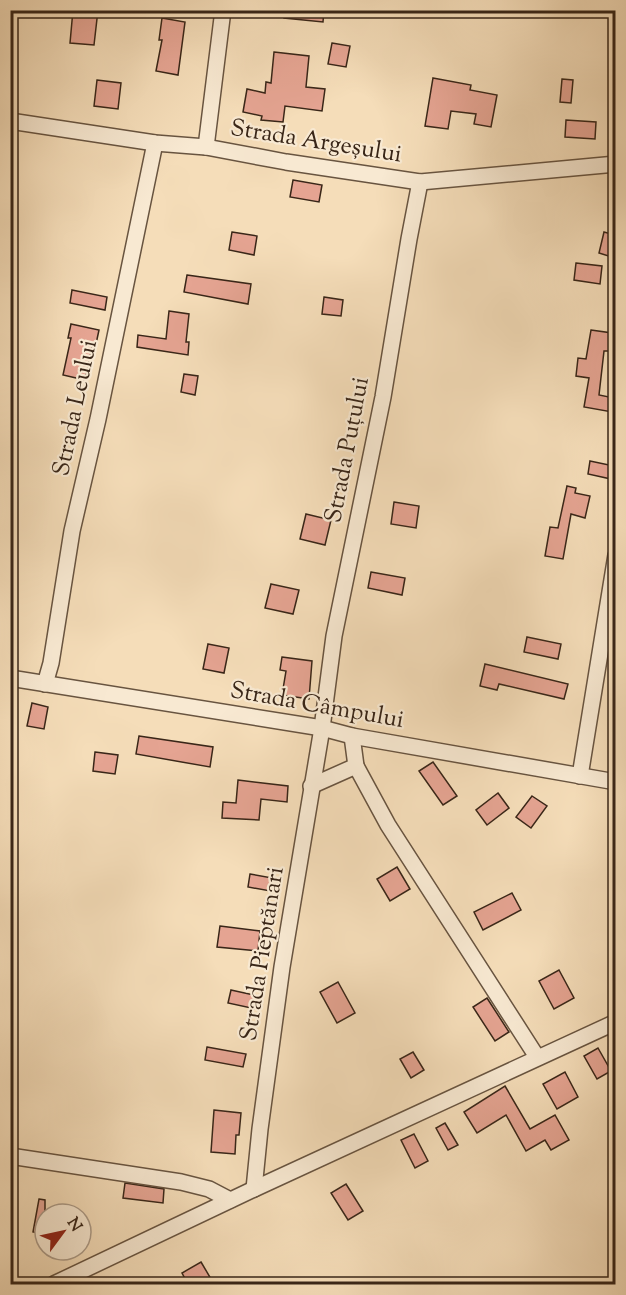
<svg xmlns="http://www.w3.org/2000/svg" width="626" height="1295" font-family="'Sorts Mill Goudy',serif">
<rect width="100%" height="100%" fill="#f5ddb9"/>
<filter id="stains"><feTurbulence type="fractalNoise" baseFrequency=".00333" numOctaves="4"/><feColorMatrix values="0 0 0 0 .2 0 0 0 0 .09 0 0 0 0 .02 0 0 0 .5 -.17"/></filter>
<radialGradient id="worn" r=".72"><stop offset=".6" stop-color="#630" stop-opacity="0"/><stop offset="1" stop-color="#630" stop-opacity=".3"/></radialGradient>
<g fill="#e5a492" stroke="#392618" stroke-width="1.5">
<path d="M73,10H98L94,45L70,43Z"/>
<path d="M284,10H324L323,22L284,18Z"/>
<path d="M162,18L185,22L178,75L156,71L162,40H159Z"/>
<path d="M332,43L350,46L346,67L328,64Z"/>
<path d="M274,52L309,56L306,87L325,89L322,111L285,106L283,122L261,120L262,116L243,112L247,89L265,93L266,82L271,83Z"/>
<path d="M433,78L471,85L470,90L497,95L491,127L474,124L476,114L451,111L448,129L425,126Z"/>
<path d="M562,79L573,80L571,103L560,102Z"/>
<path d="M97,80L121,83L118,109L94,106Z"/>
<path d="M566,120L596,122L595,139L565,137Z"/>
<path d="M293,180L322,185L319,202L290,197Z"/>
<path d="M232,232L257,236L254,255L229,250Z"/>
<path d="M604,232L615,235V258L599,253Z"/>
<path d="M576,263L602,266L600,284L574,280Z"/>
<path d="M187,275L251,284L248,304L184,292Z"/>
<path d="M72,290L107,297L105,310L70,303Z"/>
<path d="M324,297L343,300L341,316L322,314Z"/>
<path d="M169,311L189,314L186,342H189L188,355L137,347L138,335L166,339Z"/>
<path d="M71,324L99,330L96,344L93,343L85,380L63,375L71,338H68Z"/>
<path d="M591,330L612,333L610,351H604L599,395L614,398L612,412L584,407L589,378L576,376L578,358L586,359Z"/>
<path d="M184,374L198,376L195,395L181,392Z"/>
<path d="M590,461L614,466L611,479L588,474Z"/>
<path d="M567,486L576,488L575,493L590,496L585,518L571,514L563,559L545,556L550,527L558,528Z"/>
<path d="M394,502L419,506L416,528L391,524Z"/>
<path d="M306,514L331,520L325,545L300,539Z"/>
<path d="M371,572L405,578L402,595L368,588Z"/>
<path d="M271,584L299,590L293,614L265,608Z"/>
<path d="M527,637L561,644L558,659L524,652Z"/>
<path d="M208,644L229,648L224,673L203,669Z"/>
<path d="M282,657L312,661L309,699L282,695L286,671L280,670Z"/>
<path d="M485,664L568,684L564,699L499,684L497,690L480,686Z"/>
<path d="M32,703L48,707L44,729L27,726Z"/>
<path d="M139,736L213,747L210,767L136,754Z"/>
<path d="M95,752L118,755L115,774L93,771Z"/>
<path d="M433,762L457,796L443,805L419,771Z"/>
<path d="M238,780L288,786L287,802L261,799L259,820L222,818L223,802L236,803Z"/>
<path d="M498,793L509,808L487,825L476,810Z"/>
<path d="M532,796L547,806L531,828L516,817Z"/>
<path d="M397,867L410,889L390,901L377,879Z"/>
<path d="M250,874L278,879L276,892L248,887Z"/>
<path d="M512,893L521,910L483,930L474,912Z"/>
<path d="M220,926L260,931L258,951L217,947Z"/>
<path d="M559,970L574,998L554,1009L539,981Z"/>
<path d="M338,982L355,1013L337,1023L320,992Z"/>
<path d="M231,990L258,996L256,1009L228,1003Z"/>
<path d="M487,998L509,1032L495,1041L473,1007Z"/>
<path d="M207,1047L246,1054L243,1067L205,1060Z"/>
<path d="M598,1048L611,1071L597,1079L584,1056Z"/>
<path d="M413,1052L424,1070L411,1078L400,1059Z"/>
<path d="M565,1072L578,1097L557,1109L543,1084Z"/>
<path d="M505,1086L530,1129L555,1115L569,1140L551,1150L545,1140L526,1151L506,1115L477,1133L464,1112Z"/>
<path d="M214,1110L241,1113L239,1135H236L235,1154L211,1152Z"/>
<path d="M445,1123L458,1145L448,1150L436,1128Z"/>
<path d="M414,1134L428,1161L415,1168L401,1140Z"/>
<path d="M125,1183L164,1189L163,1203L123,1198Z"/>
<path d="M346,1184L363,1211L348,1220L331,1193Z"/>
<path d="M39,1199L45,1200V1234L33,1232Z"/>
<path d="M201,1262L214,1284H188L182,1273Z"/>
</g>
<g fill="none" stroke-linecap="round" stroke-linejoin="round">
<g stroke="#685440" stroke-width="18">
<g id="minor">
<path d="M10,121L155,143L206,147L286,162L420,182L616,164"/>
<path d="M206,147L223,10"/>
<path d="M10,678L322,728L352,736L616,782"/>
<path d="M45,684L51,663L72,531L98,419L155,143"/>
<path d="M352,736L356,766L388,825L537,1057"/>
<path d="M580,776L616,555"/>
<path d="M311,786L356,766"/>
<path d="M10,1156L181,1182L209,1189L230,1200"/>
<path d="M254,1189L260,1129L282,967L322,728L334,636L383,397L409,239L420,182"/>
<path d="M54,1284L254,1189L616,1022"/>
</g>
</g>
<use href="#minor" stroke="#f8e9d2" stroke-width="15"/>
</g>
<g text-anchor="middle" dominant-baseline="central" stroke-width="4.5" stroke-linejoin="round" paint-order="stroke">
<g font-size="24" fill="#392618" stroke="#f8e9d2">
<text transform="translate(316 142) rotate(9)">Strada Argeșului</text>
<text transform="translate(76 408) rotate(-78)">Strada Leului</text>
<text transform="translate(348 450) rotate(-79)">Strada Puțului</text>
<text transform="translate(317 706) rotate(10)">Strada Câmpului</text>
<text transform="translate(263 954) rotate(-81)">Strada Pieptănari</text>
</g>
</g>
<rect width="626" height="1295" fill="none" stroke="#f5ddb9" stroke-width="36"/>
<rect x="12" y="12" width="602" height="1271" fill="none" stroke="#392618" stroke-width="3"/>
<rect x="18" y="18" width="590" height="1259" fill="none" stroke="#392618" stroke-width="1.5"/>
<g transform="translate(63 1232) rotate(57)"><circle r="28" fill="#f8e9d2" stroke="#ac9b88" stroke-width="1.5"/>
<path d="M0-4.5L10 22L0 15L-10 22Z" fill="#8f2418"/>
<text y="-9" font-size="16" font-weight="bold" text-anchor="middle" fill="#392618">N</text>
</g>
<rect width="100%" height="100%" filter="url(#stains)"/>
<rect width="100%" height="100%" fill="url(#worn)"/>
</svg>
